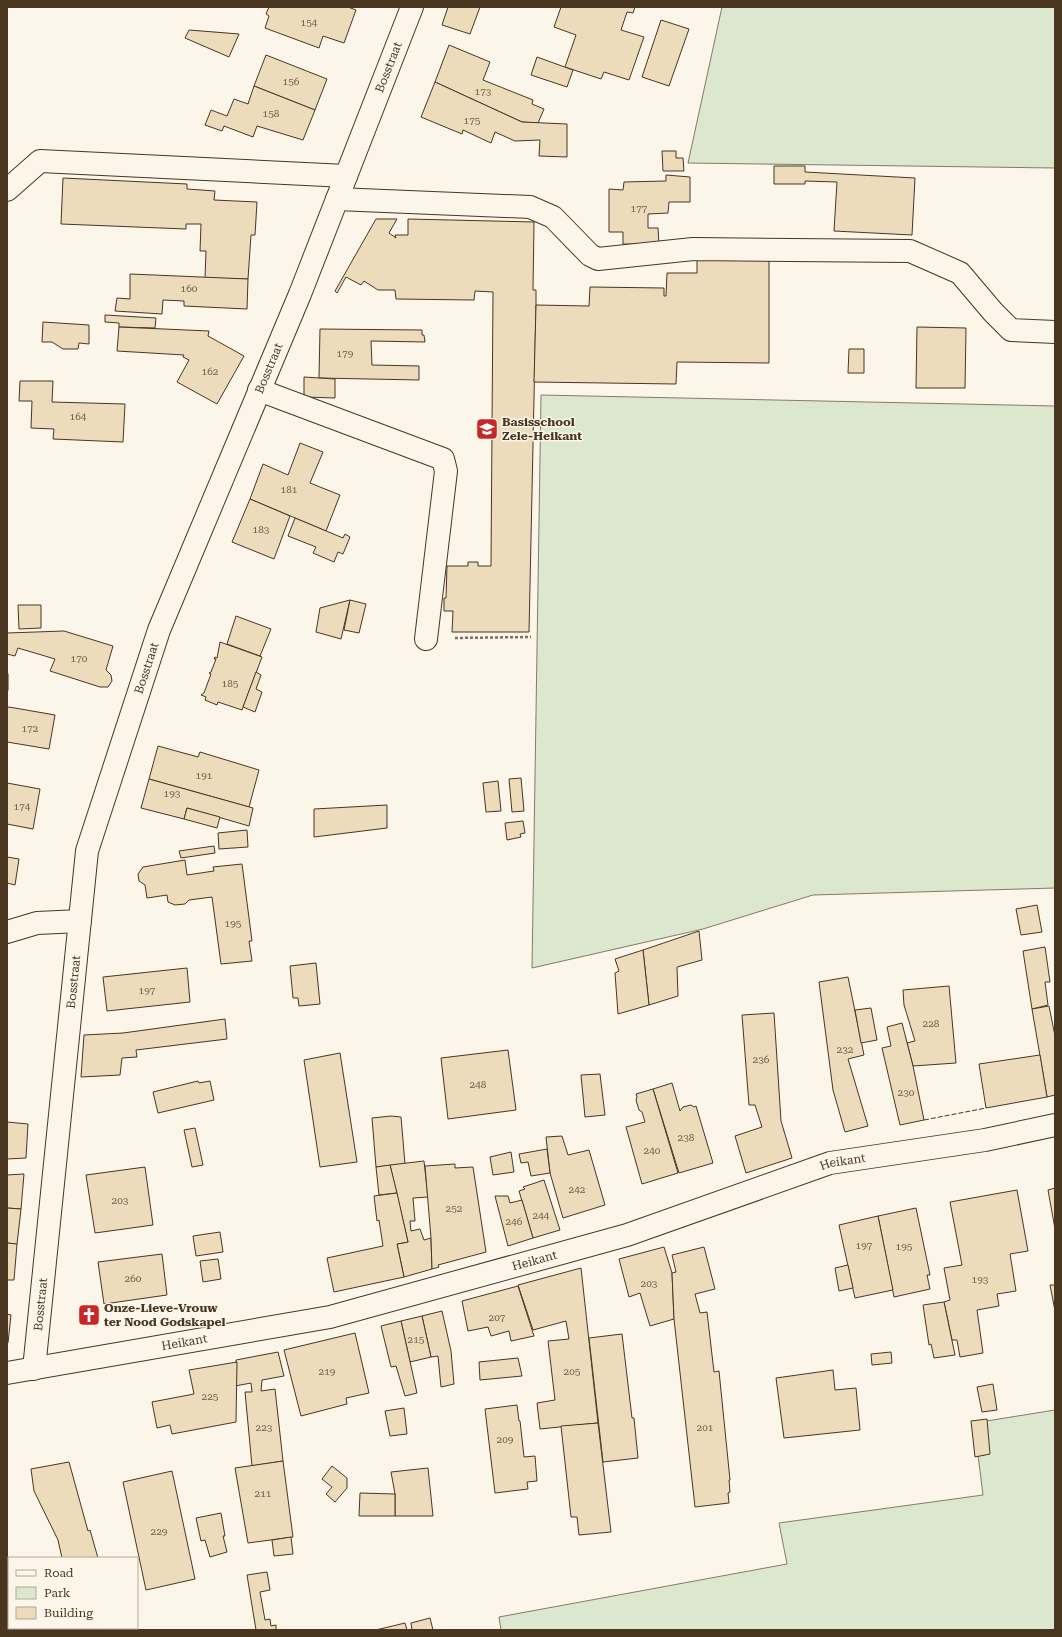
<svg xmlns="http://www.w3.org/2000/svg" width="1062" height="1637" font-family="'Roboto Serif',serif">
<rect width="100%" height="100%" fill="#fbf6e9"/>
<g fill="#dce7d0" stroke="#887966">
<path d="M722,7H1055V168L688,163Z"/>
<path d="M541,395L1055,406V888L813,895L703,929L532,968Z"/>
<path d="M1055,1410V1630H501L499,1617L787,1564L779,1523L983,1495L974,1423Z"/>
</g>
<g fill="#ecdcbc" stroke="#4a3520">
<path d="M269,7H348L356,10L344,43L323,36L319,48L265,28L269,16L266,14Z"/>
<path d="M448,7H480L470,34L442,25Z"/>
<path d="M561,7H635L633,13L627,12L621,30L644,37L629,80L604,72L601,79L565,67L576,35L554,27Z"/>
<path d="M661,20L689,29L669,86L642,77Z"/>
<path d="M189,30L239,34L229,57L185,38Z"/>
<path d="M449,45L490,62L483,80L533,100L532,104L544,109L538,123L522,122L435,82Z"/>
<path d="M266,55L327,79L315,110L254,86Z"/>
<path d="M537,57L573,70L567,87L531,75Z"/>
<path d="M435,82L522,122L567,124V157L539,156L540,140L515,141L495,132L491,143L463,130L462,134L421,117Z"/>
<path d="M254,86L315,110L303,140L257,126L253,137L224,126L222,131L205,125L211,110L227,116L234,99L248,104Z"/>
<path d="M662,151H676V158H683L684,171H663Z"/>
<path d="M774,166H805V172L915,178L912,235L834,231L837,182L805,181V184H774Z"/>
<path d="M666,175L690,177V202H669L668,213L648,214V228H658L659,245L623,244V232H609V189L623,190L624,182L666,181Z"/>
<path d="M63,178L187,184V189L215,191L214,200L257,202L255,235H251L248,279L205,278L206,251H200L201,224H186V229L61,224Z"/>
<path d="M376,219H397L389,233L396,238L395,235H408V219L534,222L533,290H536V305L529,632H452L453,611H444V598H446L447,566H468V562H478V566H491L493,292L475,291L474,300L396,299L395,290H378L364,281L361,285L346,277L337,293L335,291Z"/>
<path d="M769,258V363L677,362L676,384L534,382L536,305L589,306L590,287L664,288V296H666L667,273H697V260Z"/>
<path d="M130,274L248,279L247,309L184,306V301L163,300L162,314L115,311L117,298L130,299Z"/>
<path d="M105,315L156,318L155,328L119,327V323L105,322Z"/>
<path d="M43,322L89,325V344L79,343L78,349H63L52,342H42Z"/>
<path d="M119,327L209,331L208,336L244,356L217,404L177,382L189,360L183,357L184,355L117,351Z"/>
<path d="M917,327L966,328L965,388H916Z"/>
<path d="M320,329L422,330V335H424L425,342L371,341L372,365L419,366V380L319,378Z"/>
<path d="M849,349H864V373H848Z"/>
<path d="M304,377L335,379V398L304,397Z"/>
<path d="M20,381H53L52,402L125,404L123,442L53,439L54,429L31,428L32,401H19Z"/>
<path d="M300,443L323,452L310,483L340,495L326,531L250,499L263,464L288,475Z"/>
<path d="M250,499L290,516L274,559L232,542Z"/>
<path d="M295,518L343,538L345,534L350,537L343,554L338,552L334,562L313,553L316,547L288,536Z"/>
<path d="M350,600L341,639L316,632L320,608Z"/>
<path d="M350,600L366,604L359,633L344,630Z"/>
<path d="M18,605H41V628L19,629Z"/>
<path d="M236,616L271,629L260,656L227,644Z"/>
<path d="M64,631L113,646L106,670L111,675L112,681L108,687H100L50,671L55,659L18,648L15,656L7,654V633Z"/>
<path d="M220,642L262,657L242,710L218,702L217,705L205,700L206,697L201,695L204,693L211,674L209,673L211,672L216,659H214L215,657L217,658Z"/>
<path d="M256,672L261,675L256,689L262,692L255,712L243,707Z"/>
<rect x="7" y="674" width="1" height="16"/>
<path d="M9,707L55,715L49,749L7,742V708Z"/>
<path d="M158,746L198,757L200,752L259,770L249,807L149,779Z"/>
<path d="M521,778L524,811L512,812L509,779Z"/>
<path d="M149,779L253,808L249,826L187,808L184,819L141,808Z"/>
<path d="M498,781L501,811L486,812L483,783Z"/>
<path d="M7,783L40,789L33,829L7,824Z"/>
<path d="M387,805V828L314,837V809Z"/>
<path d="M187,808L220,817L217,828L184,819Z"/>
<path d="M523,821L525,833L520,834L521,837L507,840L505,823Z"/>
<path d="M247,830L248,847L219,849L218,833Z"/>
<path d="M214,846L215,853L181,858L179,851Z"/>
<path d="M7,857L19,859L15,885L7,883Z"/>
<path d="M185,860L187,875L214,871L213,867L242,864L252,941H249L252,961L221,964L212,897L189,900L185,904L175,905L168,902L167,895L147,898L145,885L139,881L138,874L143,867Z"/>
<path d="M1037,905L1042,932L1021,935L1016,909Z"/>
<path d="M699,931L702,960L677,967L678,996L649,1005L643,950Z"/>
<path d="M1045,947L1050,982H1045L1048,1005L1032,1009L1023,951Z"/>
<path d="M643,950L649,1005L618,1014L615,973L619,971L615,959Z"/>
<path d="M316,963L320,1004L299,1006L298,998H293L290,966Z"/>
<path d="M187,968L190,1002L107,1011L103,977Z"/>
<path d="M848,977L864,1055L848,1059L868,1126L845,1132L833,1090L819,982Z"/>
<path d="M949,986L956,1063L913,1066L907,1043L915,1041L904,1005L903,990Z"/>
<path d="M1049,1006L1055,1036V1095L1047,1097L1032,1009Z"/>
<path d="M871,1008L877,1040L861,1043L855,1010Z"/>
<path d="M774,1013L781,1121L792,1158L746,1173L735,1136L762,1127L755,1105H749L742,1015Z"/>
<path d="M225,1019L227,1039L136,1050L137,1057L122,1058L120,1075L81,1077L84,1035L123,1033Z"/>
<path d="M902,1023L913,1066L924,1120L900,1125L882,1048L891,1046L887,1027Z"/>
<path d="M508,1050L516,1110L448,1119L441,1058Z"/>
<path d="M340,1053L357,1162L320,1167L304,1060Z"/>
<path d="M1040,1055L1047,1097L986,1108L979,1064Z"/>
<path d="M600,1074L605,1115L585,1117L581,1075Z"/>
<path d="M198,1081L199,1083L210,1081L214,1100L158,1113L153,1092Z"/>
<path d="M672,1083L680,1111L683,1107L691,1105L694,1107L696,1106L713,1163L679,1173L653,1089Z"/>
<path d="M653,1089L678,1173L642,1184L626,1127L645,1122L642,1112L639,1110L636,1100L637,1097L636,1094Z"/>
<path d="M391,1116L401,1117L405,1164L376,1167L372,1118Z"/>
<path d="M7,1122L28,1124L26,1158L7,1159Z"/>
<path d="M195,1128L203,1165L192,1167L184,1130Z"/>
<path d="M562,1136L568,1155L589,1150L605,1205L563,1218L550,1173L546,1137Z"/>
<path d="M547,1149L550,1173L531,1176L528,1162L521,1163L519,1154Z"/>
<path d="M511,1152L514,1172L493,1175L490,1157Z"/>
<path d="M424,1161L428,1197L413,1198L415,1221H410L411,1231L420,1229L424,1240L431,1238L432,1269L404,1277L397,1244L408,1242L390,1165Z"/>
<path d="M455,1164V1168L473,1167L486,1252L438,1265L439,1267L432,1269L431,1238L425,1166Z"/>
<path d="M390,1165L397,1193L379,1195L376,1167Z"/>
<path d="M145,1167L153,1225L95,1233L86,1175Z"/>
<path d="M24,1174L21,1209L7,1208V1175Z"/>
<path d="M544,1180L560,1230L533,1238L519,1191L525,1189L523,1187Z"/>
<path d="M1055,1188V1229L1048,1190Z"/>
<path d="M1017,1190L1028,1251L1010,1254L1016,1291L997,1294L999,1306L977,1310L983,1353L960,1357L957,1340H952L944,1302L950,1300L944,1268L962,1265L950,1202Z"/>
<path d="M397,1193L408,1242L397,1244L404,1277L334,1292L327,1258L383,1246L379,1220L377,1221L374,1196Z"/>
<path d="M495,1196H508L510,1203L522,1200L533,1238L508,1246Z"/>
<path d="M7,1208L21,1209L17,1244L7,1243Z"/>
<path d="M916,1208L930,1275H927L930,1289L894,1297L878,1216Z"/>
<path d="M878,1216L893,1290L855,1298L839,1225Z"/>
<path d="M220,1232L223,1252L196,1256L193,1236Z"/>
<path d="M7,1243L17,1244L14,1280H7Z"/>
<path d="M664,1247L672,1273L674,1319L650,1326L640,1293L629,1297L619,1259Z"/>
<path d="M704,1247L715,1289L695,1294L700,1313L707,1312L714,1372L719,1371L730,1480H729L730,1492L728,1493L729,1503L695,1507L674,1319L672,1273L676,1272L672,1255Z"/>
<path d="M162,1254L167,1295L104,1304L98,1262Z"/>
<path d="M218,1259L221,1279L203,1282L200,1261Z"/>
<path d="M848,1265L853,1288L839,1291L835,1268Z"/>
<path d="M581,1268L598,1423L540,1429L537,1403L555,1400L548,1341L569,1339L566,1321L533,1330L518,1285Z"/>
<path d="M1050,1285H1055V1311Z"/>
<path d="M518,1286L534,1336L511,1341L509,1331L491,1336L488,1327L468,1331L462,1301Z"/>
<path d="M944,1302L955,1355L934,1358L931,1344L929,1345L923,1305Z"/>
<path d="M93,1304L100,1314L87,1325L79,1315Z"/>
<path d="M442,1311L451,1351L454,1384L441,1387L438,1356L431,1357L422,1316Z"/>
<path d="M7,1314L11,1315L8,1343L7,1344Z"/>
<path d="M422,1316L431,1357L410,1362L401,1321Z"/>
<path d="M401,1321L417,1393L405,1396L396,1366L391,1367L381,1326Z"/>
<path d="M355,1333L369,1393L346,1398L347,1404L301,1416L284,1350Z"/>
<path d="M622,1334L632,1418H634L638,1458L603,1462L589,1338Z"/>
<path d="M278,1352L284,1376L262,1380L261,1391L275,1389L283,1461L252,1466L245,1392H252L251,1383L235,1386L236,1360Z"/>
<path d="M891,1352L892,1363L872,1365L871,1354Z"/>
<path d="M518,1358L522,1376L480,1380L479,1362Z"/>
<path d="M237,1362L236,1422L172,1434L170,1425L157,1428L152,1402L194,1394L189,1370Z"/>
<path d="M833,1370L835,1390L856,1388L860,1430L784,1438L776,1378Z"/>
<path d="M993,1384L997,1410L982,1412L977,1387Z"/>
<path d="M517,1405L519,1421H520L524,1457L535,1456L537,1481L527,1482L528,1489L495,1493L485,1409Z"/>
<path d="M404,1408L407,1434L390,1436L385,1411Z"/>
<path d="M987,1419L990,1454L975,1457L971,1421Z"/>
<path d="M598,1423L611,1532L579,1535L577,1517H571L561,1426Z"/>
<path d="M283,1461L293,1537L248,1543L235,1468Z"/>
<path d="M69,1462L88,1531L90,1530L98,1558H62L58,1540L34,1491L31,1469Z"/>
<path d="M332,1466L347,1478V1488L335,1502L326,1494L332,1487L322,1479Z"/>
<path d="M428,1468L433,1516H395V1494L391,1472Z"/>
<path d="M172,1471L195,1579L146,1590L123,1482Z"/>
<path d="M360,1493L395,1494V1516H359Z"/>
<path d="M221,1513L225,1536H223L227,1552L210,1557L205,1540L201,1541L196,1518Z"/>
<path d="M291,1537L293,1554L274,1556L272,1540Z"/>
<path d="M267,1572L270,1590L260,1592L265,1620L270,1619L271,1626L276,1625V1630H256L247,1575Z"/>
<path d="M430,1618L433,1630H410H412L411,1623Z"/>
<path d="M405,1623L407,1630H374L380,1629Z"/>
</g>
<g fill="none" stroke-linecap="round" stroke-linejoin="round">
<g stroke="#4a3520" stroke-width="24">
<g id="minor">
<path d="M7,190L40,161L346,176"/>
<path d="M337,199L530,207L553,217L590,255L598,259L693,249L910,251L960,273L993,312L1011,330L1055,332"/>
<path d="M259,390L443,459L446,471L426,639"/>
<path d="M7,932L37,923L80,921"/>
<path id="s1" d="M34,1369L87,851L159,630L300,294L412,7"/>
<path id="s2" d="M7,1373L330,1317L627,1235L830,1163L985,1140L1055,1125"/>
</g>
</g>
<path stroke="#7f6f5c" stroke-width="2.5" stroke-dasharray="3 2" stroke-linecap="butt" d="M455,638L531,637"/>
<use href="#minor" stroke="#fbf6e9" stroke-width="22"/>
<path stroke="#4a3520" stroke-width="1" stroke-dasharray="5 2" stroke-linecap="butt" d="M924,1120L986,1108"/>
</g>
<defs>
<g id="school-square" transform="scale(1.15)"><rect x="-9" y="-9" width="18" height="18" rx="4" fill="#c62828" stroke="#fbf6e9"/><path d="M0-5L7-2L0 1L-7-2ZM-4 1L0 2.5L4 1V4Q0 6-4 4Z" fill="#fff"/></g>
<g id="church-square" transform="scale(1.15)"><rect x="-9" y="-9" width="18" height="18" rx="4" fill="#c62828" stroke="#fbf6e9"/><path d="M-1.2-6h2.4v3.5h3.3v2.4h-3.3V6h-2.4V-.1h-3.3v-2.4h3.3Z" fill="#fff"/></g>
</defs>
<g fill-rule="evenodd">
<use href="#school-square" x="487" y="429"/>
<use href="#church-square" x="89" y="1315"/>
</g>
<g text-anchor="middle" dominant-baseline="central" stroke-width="3" stroke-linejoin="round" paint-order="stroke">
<g font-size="10" fill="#725f47">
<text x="309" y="22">154</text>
<text x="291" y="81">156</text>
<text x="483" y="91">173</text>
<text x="271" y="113">158</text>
<text x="472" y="120">175</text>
<text x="639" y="208">177</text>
<text x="189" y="288">160</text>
<text x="345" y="353">179</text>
<text x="210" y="371">162</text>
<text x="78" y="416">164</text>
<text x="289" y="489">181</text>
<text x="261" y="529">183</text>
<text x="79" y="658">170</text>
<text x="230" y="683">185</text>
<text x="30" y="728">172</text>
<text x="204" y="775">191</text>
<text x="172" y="793">193</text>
<text x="22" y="806">174</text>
<text x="233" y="923">195</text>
<text x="147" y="990">197</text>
<text x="931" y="1023">228</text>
<text x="845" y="1049">232</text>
<text x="761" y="1059">236</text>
<text x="478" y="1084">248</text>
<text x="906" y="1092">230</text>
<text x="686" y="1137">238</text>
<text x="652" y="1150">240</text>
<text x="577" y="1189">242</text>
<text x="120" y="1200">203</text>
<text x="454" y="1208">252</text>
<text x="541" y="1215">244</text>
<text x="514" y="1221">246</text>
<text x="864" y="1245">197</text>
<text x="904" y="1246">195</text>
<text x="133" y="1278">260</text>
<text x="980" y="1279">193</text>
<text x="649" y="1283">203</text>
<text x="497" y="1317">207</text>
<text x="416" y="1339">215</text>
<text x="327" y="1371">219</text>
<text x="572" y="1371">205</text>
<text x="210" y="1396">225</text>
<text x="264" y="1427">223</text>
<text x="705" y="1427">201</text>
<text x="505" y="1439">209</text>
<text x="263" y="1493">211</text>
<text x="159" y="1531">229</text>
</g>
<g font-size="12" fill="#4a3520" stroke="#fbf6e9">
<text stroke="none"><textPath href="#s1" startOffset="1361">Bosstraat</textPath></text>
<text stroke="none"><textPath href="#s1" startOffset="1037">Bosstraat</textPath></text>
<text stroke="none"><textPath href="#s1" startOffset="713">Bosstraat</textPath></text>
<text stroke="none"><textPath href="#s1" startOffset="389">Bosstraat</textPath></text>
<text stroke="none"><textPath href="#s2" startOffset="864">Heikant</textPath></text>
<text stroke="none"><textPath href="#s2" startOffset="540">Heikant</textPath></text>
<text stroke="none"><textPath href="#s1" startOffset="65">Bosstraat</textPath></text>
<text stroke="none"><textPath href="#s2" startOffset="180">Heikant</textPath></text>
</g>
<g font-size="12" font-weight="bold" fill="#4a3520" stroke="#fbf6e9" text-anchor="start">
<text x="502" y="422">Basisschool<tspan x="502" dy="14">Zele-Heikant</tspan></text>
<text x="104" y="1308">Onze-Lieve-Vrouw<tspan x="104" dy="14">ter Nood Godskapel</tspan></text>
</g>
</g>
<rect width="1062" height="1637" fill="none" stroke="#4a3520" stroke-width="16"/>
<rect x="8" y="1557" width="130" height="72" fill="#fbf6e9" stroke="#b4a999"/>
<rect x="16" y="1570" width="20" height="6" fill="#fbf6e9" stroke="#b4a999"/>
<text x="44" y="1577" font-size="12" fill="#4a3520">Road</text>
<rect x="16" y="1587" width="20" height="12" fill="#dce7d0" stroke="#b4a999"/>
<text x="44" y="1597" font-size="12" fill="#4a3520">Park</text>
<rect x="16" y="1607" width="20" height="12" fill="#ecdcbc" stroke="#b4a999"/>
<text x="44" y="1617" font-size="12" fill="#4a3520">Building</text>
</svg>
